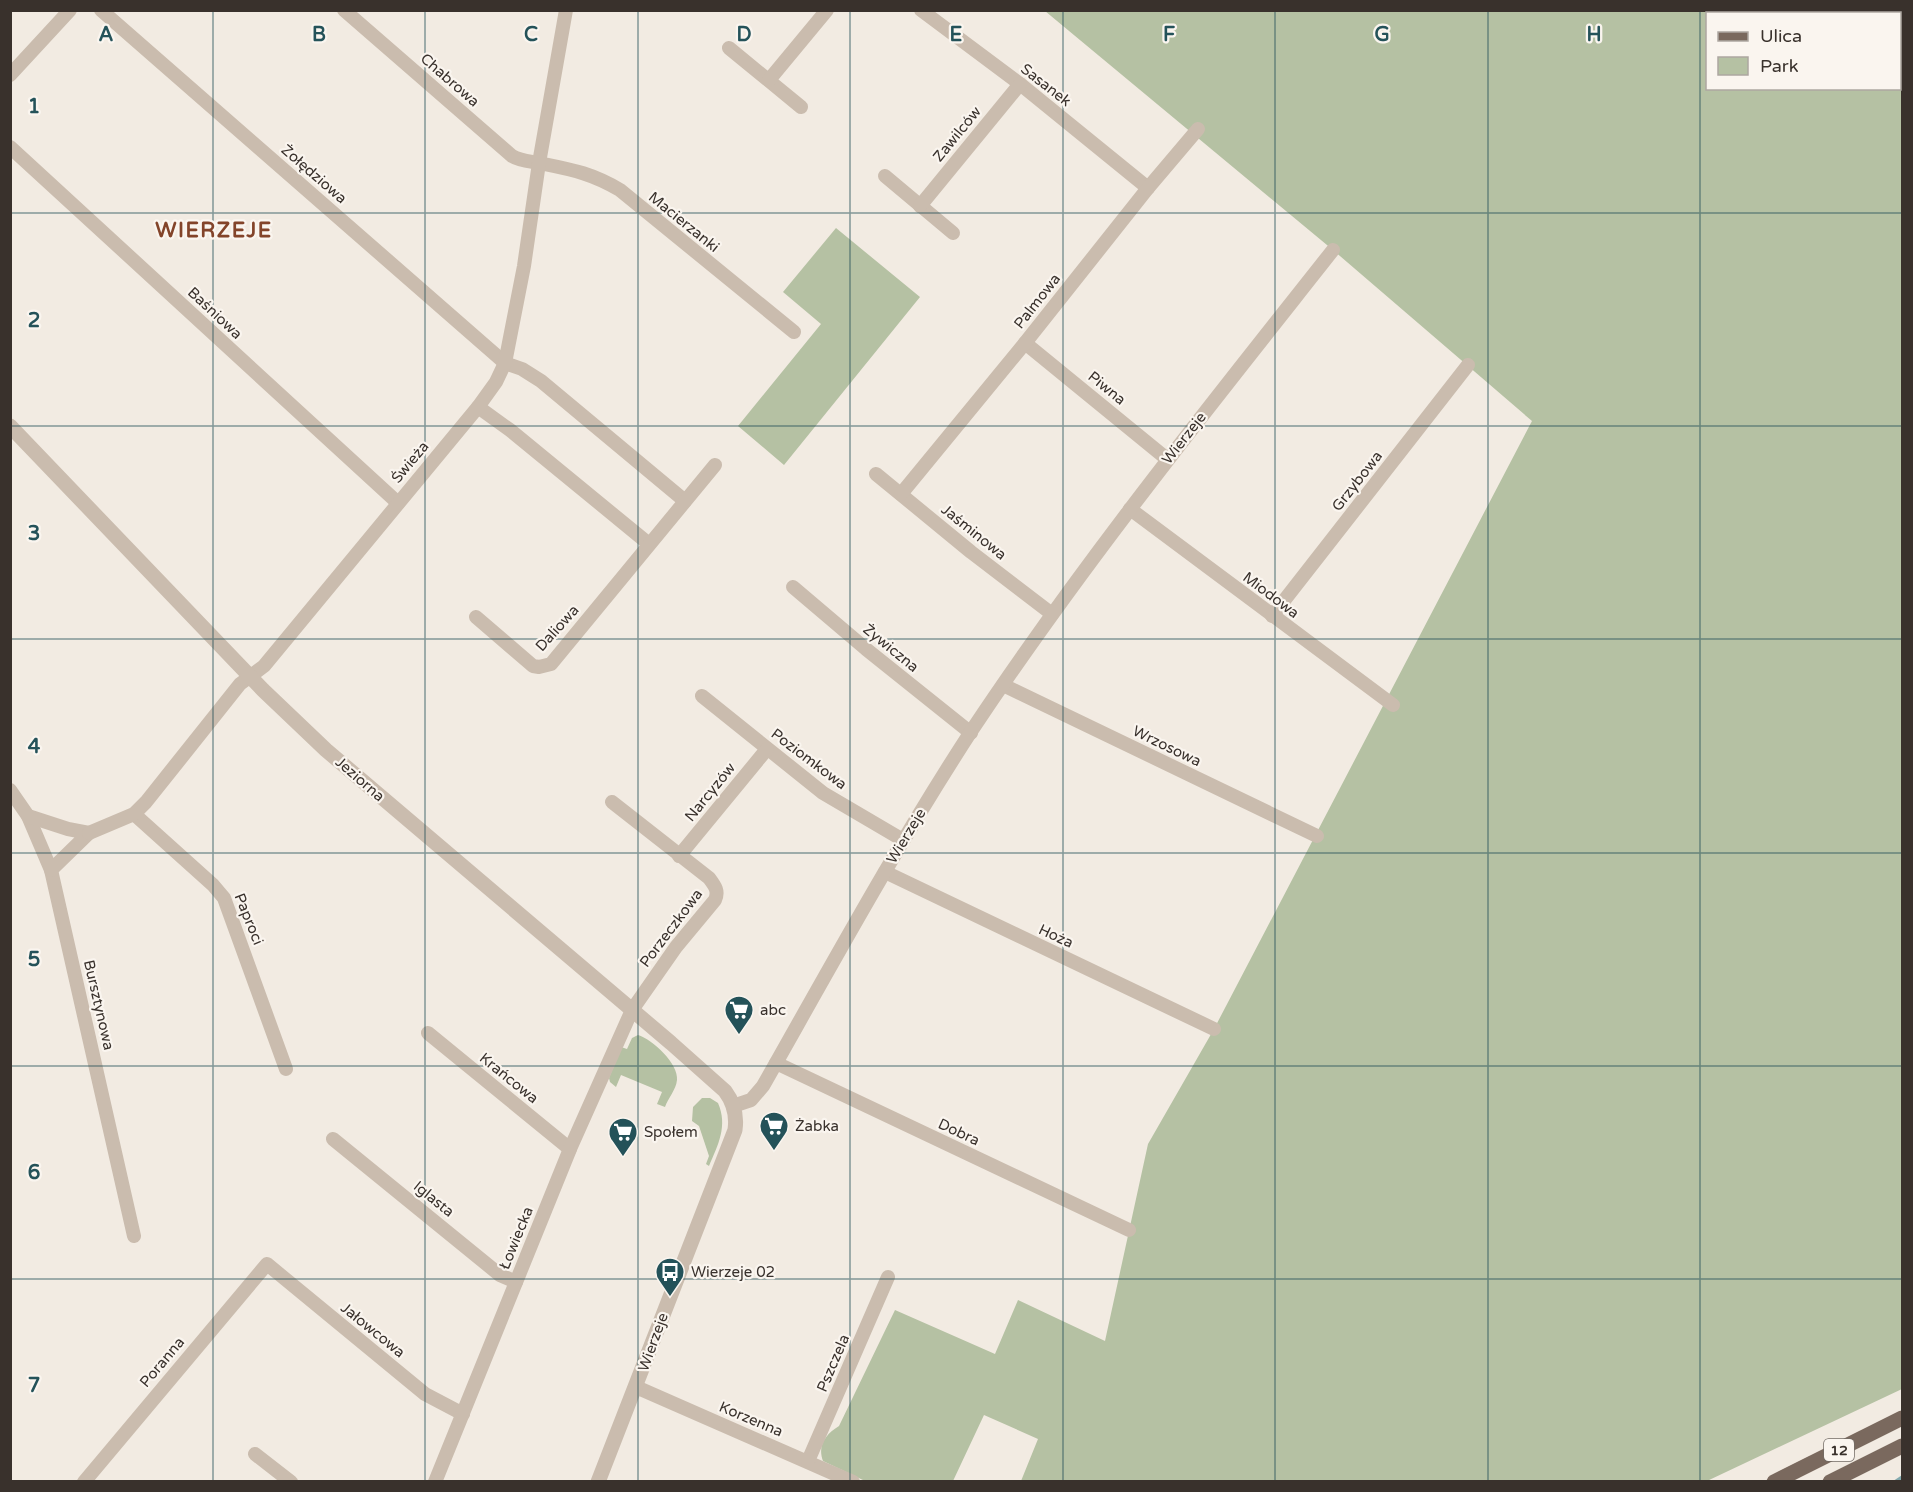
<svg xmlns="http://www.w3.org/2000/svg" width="1913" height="1492" font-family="'Varela Round',sans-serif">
<rect width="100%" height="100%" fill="#f2ebe2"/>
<g fill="#b5c1a3" fill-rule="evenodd">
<path d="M1045,11H1902V1389L1707,1481H1021L1038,1439L984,1415L953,1481H865L823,1461C817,1445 826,1434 839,1426L895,1310L995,1354L1018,1300L1105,1341L1148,1144L1214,1029L1532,421L1333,250ZM1708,14H1900V88H1708Z"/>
<path d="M836,228L920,297L784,465L738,426L821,324L783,292Z"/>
<path d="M638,1035C652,1039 679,1064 677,1080C676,1090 668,1098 665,1107L657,1104L662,1092L621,1075L616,1087L610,1082L609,1078L621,1047L627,1049L632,1038Z"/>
<path d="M702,1098H710L718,1103C728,1126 718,1145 709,1166L706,1164L709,1156L699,1126L692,1121L693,1107Z"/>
</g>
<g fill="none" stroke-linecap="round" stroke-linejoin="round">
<path stroke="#83aaae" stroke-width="5" d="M1896,1482L1902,1478"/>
<g stroke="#cabcae" stroke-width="14">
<path d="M101,10L505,363L522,369L541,381L685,501"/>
<path d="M344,10L512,156C522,162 532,161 544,164C574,170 593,174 620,190L794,332"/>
<path d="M921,10L1020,84L1148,188"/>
<path d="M729,48L801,107"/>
<path d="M10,75L70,10"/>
<path d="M769,80L827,10"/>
<path d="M10,147L398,503"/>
<path d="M885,176L953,233"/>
<path d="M920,206L1020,84"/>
<path d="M1025,343L1167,459"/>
<path d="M478,407L510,430L649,544"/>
<path d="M876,474L971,552L1052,614"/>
<path d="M901,494L1025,343L1148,188L1198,129"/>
<path d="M1130,509L1393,705"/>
<path d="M793,587L866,649L971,733"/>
<path d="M1272,616L1468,365"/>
<path d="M476,617L533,666L539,667L551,664L715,465"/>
<path d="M1003,685L1317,836"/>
<path d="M702,696L823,793L903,840"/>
<path d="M10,790L28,816L51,870L134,1236"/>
<path d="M134,814L213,885L224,898L286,1069"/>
<path d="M28,816L68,829L89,833L51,870"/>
<path d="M89,833L134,814L146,802L240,684L264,666L478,407L496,382L505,363L524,266L539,163L566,10"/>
<path d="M679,856L767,749"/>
<path d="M885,872L1214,1029"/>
<path d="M428,1033L570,1149"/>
<path d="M776,1063L1129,1230"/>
<path d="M733,1106L751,1100L763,1086C831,966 897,845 972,730C1083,563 1209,407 1333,250"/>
<path d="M333,1139L500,1275L516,1282"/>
<path d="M636,1387L853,1482"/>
<path d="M255,1454L291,1482"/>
<path d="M808,1461L888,1277"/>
<path d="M84,1482L267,1264L425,1394L463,1414"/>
<path d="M435,1482L570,1149L632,1010L676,947L715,900C719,891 715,886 709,878L612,802"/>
</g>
<path stroke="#cabcae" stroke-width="15" d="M10,426L263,690L326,750L671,1043L725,1091C734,1103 737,1116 735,1130L598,1482"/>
<g stroke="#7a695e" stroke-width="15">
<path d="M1774,1482L1902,1418"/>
<path d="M1830,1482L1902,1446"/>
</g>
</g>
<path fill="none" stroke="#245259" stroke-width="1.5" stroke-opacity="0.55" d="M213,10V1482M425,10V1482M638,10V1482M850,10V1482M1063,10V1482M1275,10V1482M1488,10V1482M1700,10V1482M10,213H1902M10,426H1902M10,639H1902M10,853H1902M10,1066H1902M10,1279H1902"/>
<defs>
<g id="supermarket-pin" transform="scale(1.5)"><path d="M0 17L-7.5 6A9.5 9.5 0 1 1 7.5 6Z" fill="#245259" stroke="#faf5ef"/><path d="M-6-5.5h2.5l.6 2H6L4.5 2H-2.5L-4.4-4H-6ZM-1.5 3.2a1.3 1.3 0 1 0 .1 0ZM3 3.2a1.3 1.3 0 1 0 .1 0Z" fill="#fff"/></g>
<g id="bus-pin" transform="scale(1.5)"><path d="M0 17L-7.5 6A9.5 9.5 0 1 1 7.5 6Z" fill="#245259" stroke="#faf5ef"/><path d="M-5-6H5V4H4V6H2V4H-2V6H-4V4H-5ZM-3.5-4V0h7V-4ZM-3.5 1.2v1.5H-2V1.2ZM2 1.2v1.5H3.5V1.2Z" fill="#fff"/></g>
</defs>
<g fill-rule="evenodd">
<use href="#supermarket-pin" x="739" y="1010"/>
<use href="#supermarket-pin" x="774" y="1126"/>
<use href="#supermarket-pin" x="623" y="1132"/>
<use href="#bus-pin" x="670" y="1272"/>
</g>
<g text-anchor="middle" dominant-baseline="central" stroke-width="4.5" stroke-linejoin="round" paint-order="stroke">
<rect fill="#faf5ef" stroke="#736c66" stroke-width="1.5" x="1824" y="1439" width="30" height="22" rx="4.5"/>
<g font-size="14" font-weight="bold" fill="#39312c">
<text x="1839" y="1450">12</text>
</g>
<g font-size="15" fill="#39312c" stroke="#faf5ef">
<text transform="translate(450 80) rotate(41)">Chabrowa</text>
<text transform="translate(1046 85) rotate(38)">Sasanek</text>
<text transform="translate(957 134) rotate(-51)">Zawilców</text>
<text transform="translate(314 174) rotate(41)">Żołędziowa</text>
<text transform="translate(684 222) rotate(39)">Macierzanki</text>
<text transform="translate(1037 301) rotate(-52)">Palmowa</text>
<text transform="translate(215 313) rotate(43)">Baśniowa</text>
<text transform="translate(1107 388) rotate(39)">Piwna</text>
<text transform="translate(1184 438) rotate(-52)">Wierzeje</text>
<text transform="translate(410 462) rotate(-50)">Świeża</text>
<text transform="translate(1357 481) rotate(-52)">Grzybowa</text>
<text transform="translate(974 532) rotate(39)">Jaśminowa</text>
<text transform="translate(1271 595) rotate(37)">Miodowa</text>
<text transform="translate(557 628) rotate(-48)">Daliowa</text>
<text transform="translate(891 648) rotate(39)">Żywiczna</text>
<text transform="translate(1167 746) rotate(26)">Wrzosowa</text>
<text transform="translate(809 759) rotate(37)">Poziomkowa</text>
<text transform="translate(360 779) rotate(41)">Jeziorna</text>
<text transform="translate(710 792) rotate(-51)">Narcyzów</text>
<text transform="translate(906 836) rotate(-59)">Wierzeje</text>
<text transform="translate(249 919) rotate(68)">Paproci</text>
<text transform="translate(671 928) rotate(-53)">Porzeczkowa</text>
<text transform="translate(1056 936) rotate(25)">Hoża</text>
<text transform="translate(99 1005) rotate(77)">Bursztynowa</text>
<text transform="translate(509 1078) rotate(39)">Krańcowa</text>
<text transform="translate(959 1132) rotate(25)">Dobra</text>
<text transform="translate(434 1199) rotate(39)">Iglasta</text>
<text transform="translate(516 1238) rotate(-68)">Łowiecka</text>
<text transform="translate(373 1330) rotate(39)">Jałowcowa</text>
<text transform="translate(653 1342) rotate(-70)">Wierzeje</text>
<text transform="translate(162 1362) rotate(-50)">Poranna</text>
<text transform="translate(833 1363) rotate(-67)">Pszczela</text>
<text transform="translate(751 1419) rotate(23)">Korzenna</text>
</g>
<g font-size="15" fill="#39312c" stroke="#faf5ef" text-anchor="start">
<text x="760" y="1010">abc</text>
<text x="795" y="1126">Żabka</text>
<text x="644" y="1132">Społem</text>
<text x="691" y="1272">Wierzeje 02</text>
</g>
<g font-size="21" font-weight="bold" letter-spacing="1.5" fill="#83442a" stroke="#faf5ef">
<text x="214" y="230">WIERZEJE</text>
</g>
</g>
<g font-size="20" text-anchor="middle" font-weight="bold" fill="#245259" stroke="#faf5ef" stroke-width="4.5" stroke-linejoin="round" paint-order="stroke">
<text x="106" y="41">A</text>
<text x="319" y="41">B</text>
<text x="531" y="41">C</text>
<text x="744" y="41">D</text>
<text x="956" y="41">E</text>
<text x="1169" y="41">F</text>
<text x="1382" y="41">G</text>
<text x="1594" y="41">H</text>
<text x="34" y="113">1</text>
<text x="34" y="327">2</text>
<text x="34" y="540">3</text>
<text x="34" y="753">4</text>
<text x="34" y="966">5</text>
<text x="34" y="1179">6</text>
<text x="34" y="1392">7</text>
</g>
<rect width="1913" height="1492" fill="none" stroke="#39312c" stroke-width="24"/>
<rect x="1706" y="12" width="195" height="78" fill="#faf5ef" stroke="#ada7a1" stroke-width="1.5"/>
<rect x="1718" y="32" width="30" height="9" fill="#7a695e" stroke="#ada7a1" stroke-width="1.5"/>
<text x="1760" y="42" font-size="18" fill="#39312c">Ulica</text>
<rect x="1718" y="57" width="30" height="18" fill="#b5c1a3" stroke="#ada7a1" stroke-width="1.5"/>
<text x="1760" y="72" font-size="18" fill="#39312c">Park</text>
</svg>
